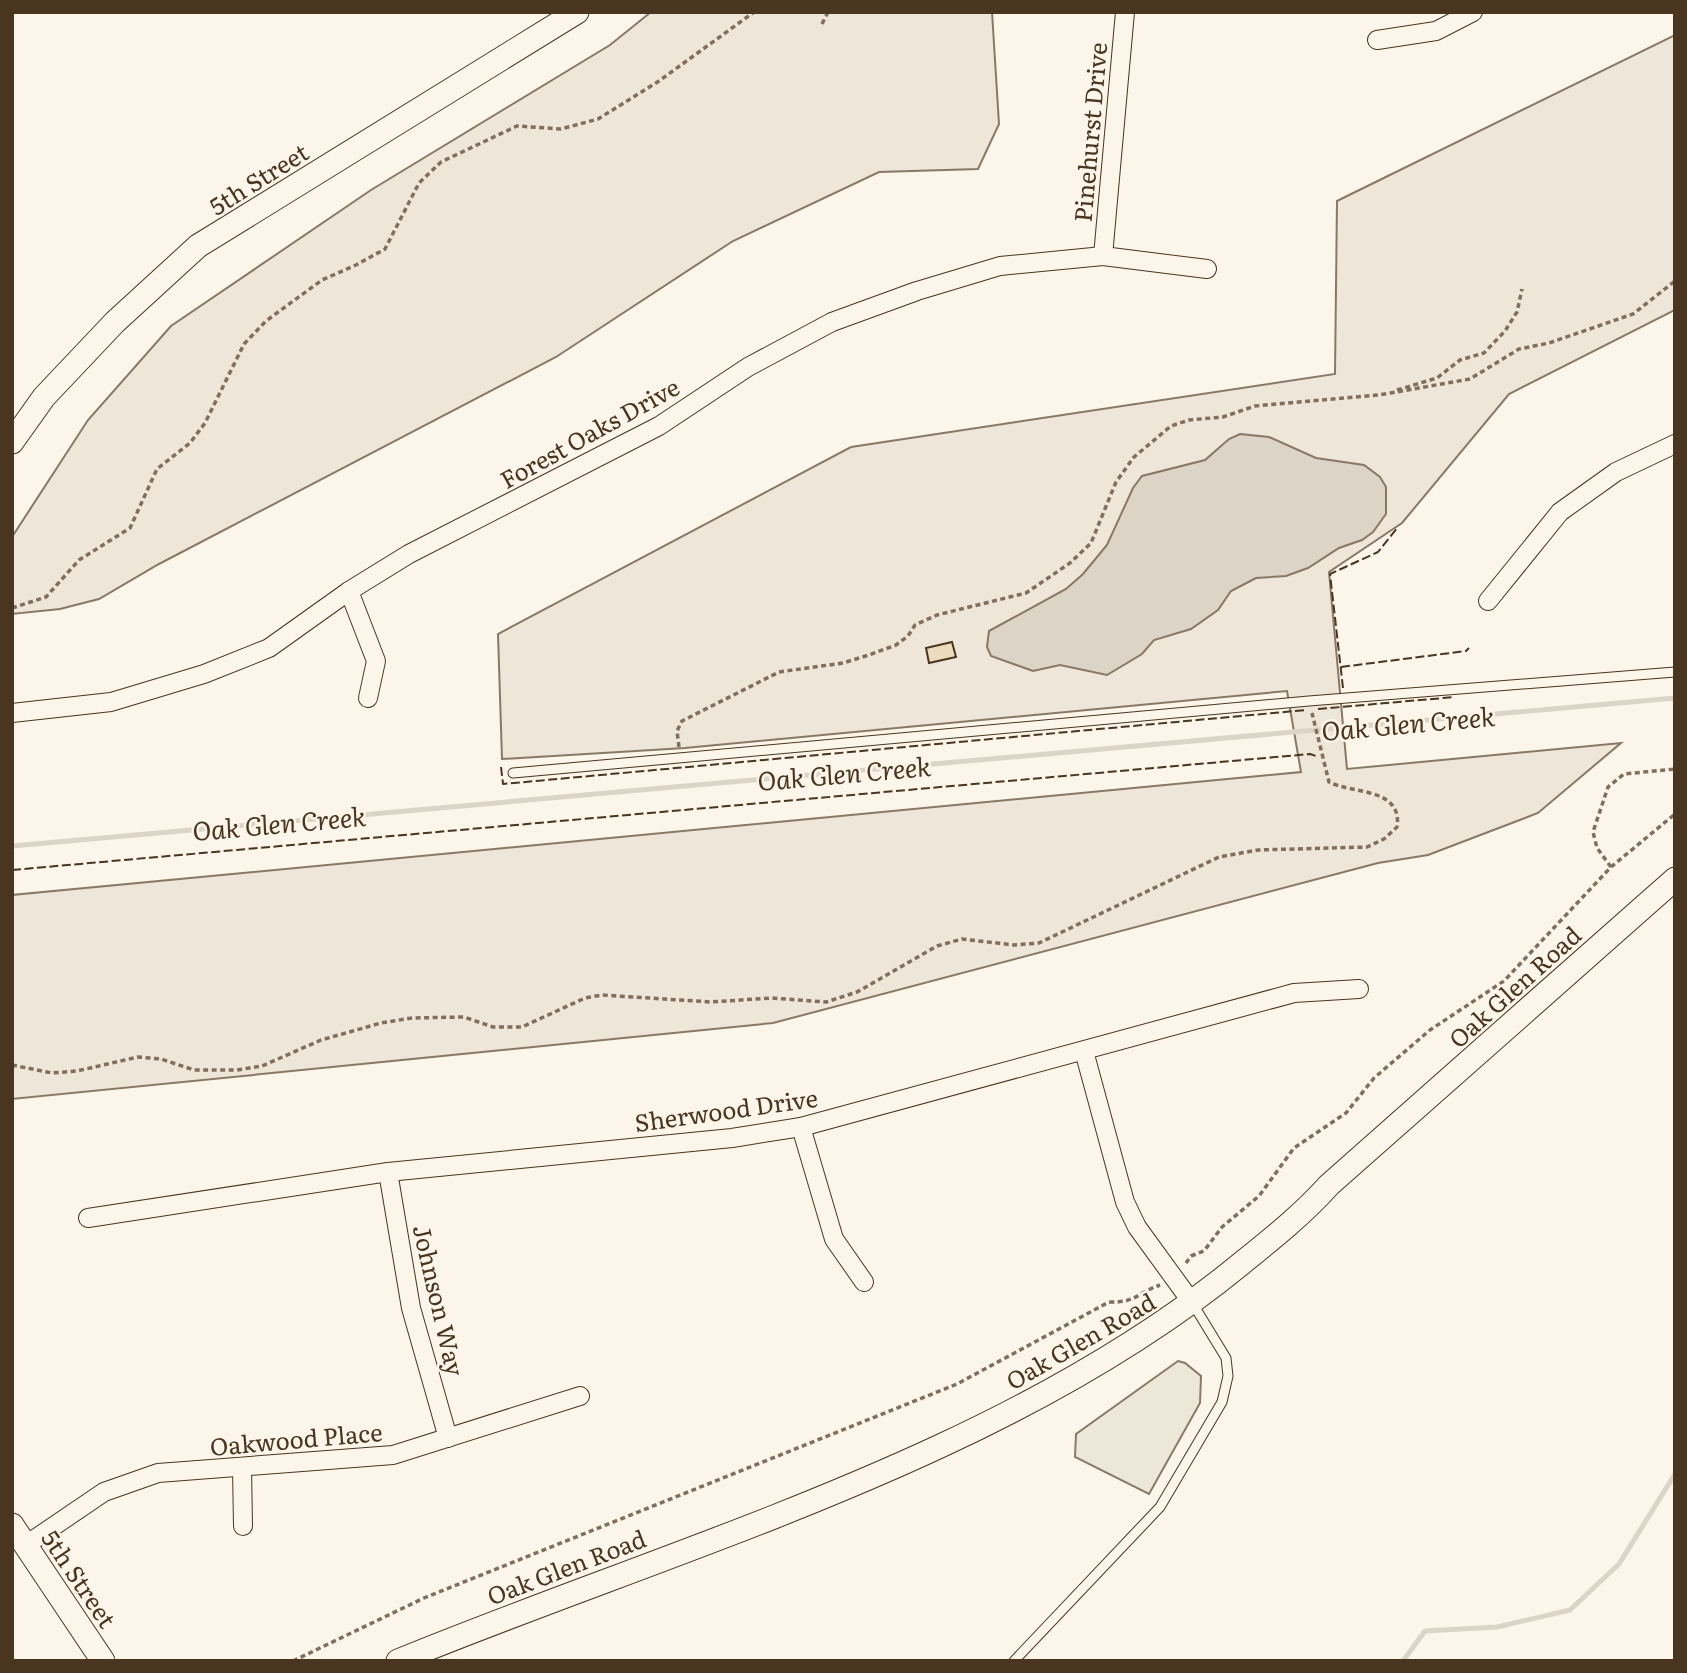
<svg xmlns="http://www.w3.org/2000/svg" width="1687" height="1673" font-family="Literata,serif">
<rect width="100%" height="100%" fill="#fbf6e9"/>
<g fill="#ede6d9" stroke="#887966" stroke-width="2">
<path d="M651,12H992L999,124L978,169L879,172L733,241L556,357L159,564L99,599L60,609L12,614V537L88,420L171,326L371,190L610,45Z"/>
<path d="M1675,35V310L1509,394L1402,523L1329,572L1347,769L1621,743L1538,813L1428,855L1378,863L773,1023L12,1099V895L1301,772L1287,691L685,748L502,759L498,634L851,447L1335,374L1337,201Z"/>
</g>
<path fill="#ede7d9" stroke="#887966" stroke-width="2" d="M1178,1361L1185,1363L1201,1376L1200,1403L1149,1494L1075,1457L1076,1434Z"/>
<path fill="#dcd4c6" stroke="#887966" stroke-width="2" d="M1240,434L1269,437L1316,458L1364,465L1380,477L1386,487V514L1373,532L1362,540L1339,548L1308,568L1286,576L1256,578L1231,591L1218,610L1191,629L1154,640L1142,654L1107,675L1060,665L1033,671L991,656L987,647L989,631L1066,589L1083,574L1107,545L1133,488L1142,476L1205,460L1229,439Z"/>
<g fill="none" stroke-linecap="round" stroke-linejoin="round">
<g stroke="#dcd4c6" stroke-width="5">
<path d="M12,846L1675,698"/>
<path d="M1403,1661L1425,1631L1497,1627L1570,1610L1619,1564L1675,1474"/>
</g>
</g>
<path fill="#ecdcbc" stroke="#4a3520" stroke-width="2" d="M952,642L956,657L929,663L926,648Z"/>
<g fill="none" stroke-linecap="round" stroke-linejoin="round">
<g stroke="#4a3520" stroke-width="11">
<g id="lane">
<path d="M513,773L1309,701L1675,672"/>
<path d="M1014,1661L1160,1507L1222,1402L1228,1376L1226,1358L1193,1304"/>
</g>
</g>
<g stroke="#4a3520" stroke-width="20">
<g id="street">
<path d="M1377,40L1436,31L1473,12"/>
<path d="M1103,256L1125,12"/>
<path d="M349,591L376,661L368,698"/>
<path d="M1488,601L1560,512L1616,472L1675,444"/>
<path d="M12,713L111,702L204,674L269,648L349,591L409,554L659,426L748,367L832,322L917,291L1000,266L1103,256L1207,269"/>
<path d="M1084,1051L1125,1202L1137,1227L1193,1304"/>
<path d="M801,1127L834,1239L864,1282"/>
<path d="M388,1172L411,1308L448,1438"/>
<path d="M88,1218L388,1172L732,1138L801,1127L1294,993L1359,989"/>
<path d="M242,1467L243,1526"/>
<path d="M26,1545L104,1492L158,1473L393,1455L580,1396"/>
</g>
</g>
<g stroke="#4a3520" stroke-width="25">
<g id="secondary">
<path d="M12,442L44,397L115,322L198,246L577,12"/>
<path d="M12,1525L103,1661"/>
<path d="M398,1661C678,1546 1006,1457 1242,1263C1273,1238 1303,1214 1329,1185L1675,879"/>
</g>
</g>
<g stroke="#7f6f5c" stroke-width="3.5" stroke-dasharray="5 3.5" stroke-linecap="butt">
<path d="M822,24L828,12"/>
<path d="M1397,390L1437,378L1460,360L1484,353L1505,331L1517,312L1522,289"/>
<path d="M12,608L46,597L79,560L130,528L157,469L190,443L205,423L244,344L266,321L322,280L356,265L385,249L419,183L441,162L517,126L561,129L598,119L659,81L754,12"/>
<path d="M679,747L677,731L682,721L779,672L843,663L869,655L896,645L908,636L915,625L937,615L1026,593L1070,563L1091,543L1116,482L1134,457L1171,426L1189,420L1223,417L1255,406L1379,395L1470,379L1519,349L1549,343L1633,314L1675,281"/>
<path d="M1611,867L1597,848L1593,832L1608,787L1624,774L1675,769"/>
<path d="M12,1065L52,1073L77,1071L138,1057L161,1059L194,1070H237L262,1066L321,1040L381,1023L412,1018L464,1017L493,1027H522L585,998L602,995L711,1002L771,998L826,1002L857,992L937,946L962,939L1014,945L1039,943L1219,857L1258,850L1367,847L1384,839L1397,827C1403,787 1351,794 1329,782L1312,713"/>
<path d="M1186,1263L1191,1256L1204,1251L1222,1227L1259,1196L1294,1148L1346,1113L1374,1078L1430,1030L1504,981L1611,867L1675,814"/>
<path d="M293,1661L424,1598L957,1384L1109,1302C1136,1303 1137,1293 1160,1285"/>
</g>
<use href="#lane" stroke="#fbf6e9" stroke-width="9"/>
<use href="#street" stroke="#fbf6e9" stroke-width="18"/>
<use href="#secondary" stroke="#fbf6e9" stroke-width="23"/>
<g stroke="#4a3520" stroke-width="2" stroke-dasharray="9 3.5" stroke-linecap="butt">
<path d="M1341,667L1466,651L1469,648"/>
<path d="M1343,688L1330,574L1378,552L1398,527"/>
<path d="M1318,709L1455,697"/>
<path d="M501,767L503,784L1306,710"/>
<path d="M12,870L1310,754L1316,756"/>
</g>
</g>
<g text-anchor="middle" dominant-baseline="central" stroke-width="5" stroke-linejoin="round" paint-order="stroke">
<g font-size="24" fill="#4a3520" stroke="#fbf6e9">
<text transform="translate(1089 132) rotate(-85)">Pinehurst Drive</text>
<text transform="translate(258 178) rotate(-32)">5th Street</text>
<text transform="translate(589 432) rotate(-29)">Forest Oaks Drive</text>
<text transform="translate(1514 986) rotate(-42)">Oak Glen Road</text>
<text transform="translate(726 1109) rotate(-8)">Sherwood Drive</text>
<text transform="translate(440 1300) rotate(77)">Johnson Way</text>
<text transform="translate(1080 1340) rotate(-30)">Oak Glen Road</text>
<text transform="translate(296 1438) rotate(-5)">Oakwood Place</text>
<text transform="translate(566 1566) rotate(-21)">Oak Glen Road</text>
<text transform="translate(80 1578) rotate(56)">5th Street</text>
</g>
<g font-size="26" font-style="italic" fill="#4a3520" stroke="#fbf6e9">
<text transform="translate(1408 722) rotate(-5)">Oak Glen Creek</text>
<text transform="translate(844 772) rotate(-5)">Oak Glen Creek</text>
<text transform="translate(279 822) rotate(-5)">Oak Glen Creek</text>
</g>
</g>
<rect width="1687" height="1673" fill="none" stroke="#4a3520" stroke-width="28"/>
</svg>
